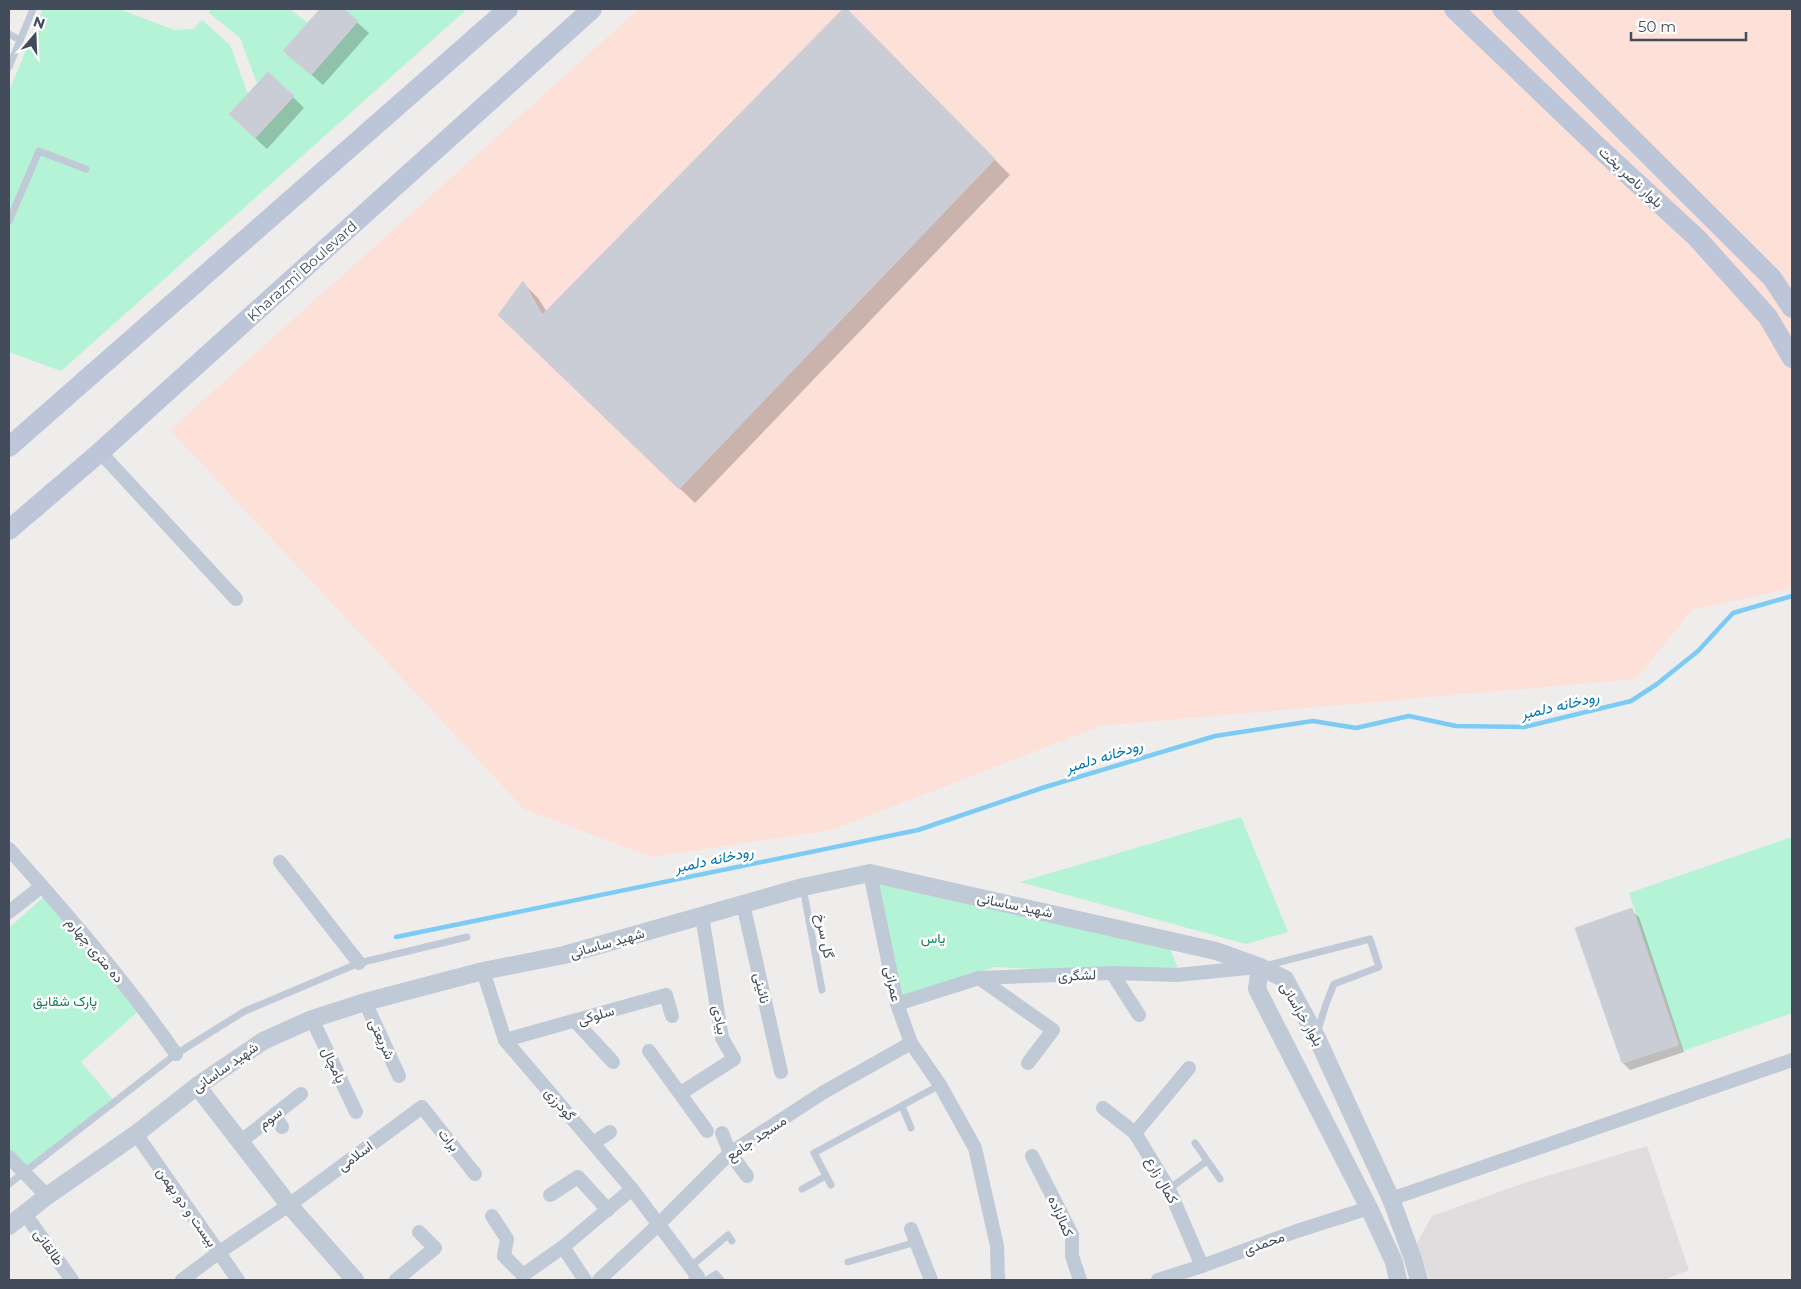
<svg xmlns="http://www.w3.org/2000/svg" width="1801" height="1289" font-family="Montserrat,Vazirmatn,sans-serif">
<rect width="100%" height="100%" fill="#efecec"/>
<path fill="#e0ddde" d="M1647,1146L1689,1270L1664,1280H1430L1417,1243L1432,1216L1524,1183Z"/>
<path fill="#fde0d8" d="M639,9H1792V588L1692,610L1636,679L1101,726L832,830L651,857L524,809L170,430Z"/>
<g fill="#b4f3d5">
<path d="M43,9H119L175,30L193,29L202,20L230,45L248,94L229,114L255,138L294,96L268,73L257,83L240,38L209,13L211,9H289L308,23L311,75L358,21L344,9H467L61,371L9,352V91Z"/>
<path d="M1241,817L1288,932L1246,944L1020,882Z"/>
<path d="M1792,837V1013L1683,1051L1629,893Z"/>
<path d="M870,873L1166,939L1177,966V975L1112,973L994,967L897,1004Z"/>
<path d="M48,893L143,1007L81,1062L116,1103L27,1171L9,1150V928Z"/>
</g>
<g fill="#0003">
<path d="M322,9H342L369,33L323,85L285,51Z"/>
<path d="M845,9L1010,175L695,503L515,330L523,283L538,298L547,312Z"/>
<path d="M293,97L304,108L267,149L242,126Z"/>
<path d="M1631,910L1639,917L1684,1052L1630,1070L1623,1063Z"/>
</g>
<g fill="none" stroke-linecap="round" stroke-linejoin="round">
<path stroke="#7ccbf5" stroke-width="4.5" d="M396,937L918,830L1042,788L1215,736L1313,721L1356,728L1409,716L1456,726L1524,727L1631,701L1657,684L1698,651L1733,613L1792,596"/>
</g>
<g fill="#cacdd5" stroke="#cfd1d9">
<path d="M320,9H344L358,21L311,75L283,51Z"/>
<path d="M843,9H847L995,159L679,489L498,315L523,281L542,315Z"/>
<path d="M268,72L294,96L255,138L229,114Z"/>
<path d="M1632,908L1678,1045L1622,1063L1575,928Z"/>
</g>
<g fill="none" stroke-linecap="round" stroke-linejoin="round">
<g stroke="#c0c9d6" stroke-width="7">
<path d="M9,34L20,40"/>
<path d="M9,67L33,9"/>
<path d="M9,221L39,151L86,169"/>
<path d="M803,888L822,990"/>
<path d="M1265,966L1370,939L1379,967L1334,984L1326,1004L1317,1033"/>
<path d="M902,1106L911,1128"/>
<path d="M1195,1143L1220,1179"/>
<path d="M9,1184L176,1054L245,1011L359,963L467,937"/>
<path d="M831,1185L814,1153L940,1085"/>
<path d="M802,1189L826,1176"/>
<path d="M1169,1189L1207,1161"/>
<path d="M848,1262L916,1242"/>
<path d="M690,1267L728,1235L732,1241"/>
<path d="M707,1280L716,1274L721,1280"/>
</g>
<g stroke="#c0c9d6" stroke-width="14">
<path d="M100,452L236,599"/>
<path d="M9,849C68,915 126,982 176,1054"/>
<path d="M280,862L359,963"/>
<path d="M870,873L897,1004L911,1043L940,1085L975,1148L997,1246L998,1280"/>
<path d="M743,904L781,1072"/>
<path d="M9,912L42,886"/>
<path d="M483,971L505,1040L632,1189L698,1277L695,1280"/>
<path d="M1112,973L1139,1015"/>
<path d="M979,978L1053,1030L1028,1063"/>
<path d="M365,1002L399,1076"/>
<path d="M897,1004L979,978L1112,973L1177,975L1257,967"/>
<path d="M312,1019L356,1112"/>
<path d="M575,1021L613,1062"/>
<path d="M505,1040L666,995L672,1016"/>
<path d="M649,1051L707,1131"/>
<path d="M681,1093L734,1059L722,1038L702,916"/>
<path d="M1103,1108L1135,1133L1169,1189L1202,1266"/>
<path d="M274,1115L282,1127"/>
<path d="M722,1133L730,1153L747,1176"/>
<path d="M1135,1133L1189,1068"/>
<path d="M136,1134L238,1280"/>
<path d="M240,1142L301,1094"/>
<path d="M593,1143L610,1132"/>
<path d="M1032,1156L1072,1235V1256L1080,1280"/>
<path d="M9,1157L47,1196"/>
<path d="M550,1195L578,1177L608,1210"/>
<path d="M1391,1199L1792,1060"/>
<path d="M25,1214L72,1280"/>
<path d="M492,1216L507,1239L504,1256L523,1275L563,1247"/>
<path d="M911,1229L931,1280"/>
<path d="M182,1280L218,1253L289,1205L422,1107L475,1174"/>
<path d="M396,1280L435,1248L419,1232"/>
<path d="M585,1280L563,1247L632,1189"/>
<path d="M599,1280L659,1224L730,1153L824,1092L911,1043"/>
<path d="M1158,1280L1202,1266L1297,1231L1369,1208"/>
</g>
<g stroke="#c0c9d6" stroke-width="18">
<path d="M1260,967L1257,989L1369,1208L1394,1262L1398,1280"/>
<path d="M197,1086L289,1205L355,1280"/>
<path d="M9,1226L47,1196L136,1134L197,1086L263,1041L312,1019L365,1002L483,971L564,955L803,887L870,873L1216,951L1260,967L1285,979L1316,1036L1391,1199L1413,1259L1419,1280"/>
</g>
<g stroke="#bcc6d8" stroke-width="20">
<path d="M1454,9L1596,145L1697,238L1768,317L1792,358"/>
<path d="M1502,9L1772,278L1792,308"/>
<path d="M9,447L508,9"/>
<path d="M9,530L100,452L592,9"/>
</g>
</g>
<g text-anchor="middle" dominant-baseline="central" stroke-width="5" stroke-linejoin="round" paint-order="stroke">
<g font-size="14" fill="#434c5b" stroke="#fff">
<text transform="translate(1631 177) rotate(43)">بلوار ناصر بخت</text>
<text transform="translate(302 271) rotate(-42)">Kharazmi Boulevard</text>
<text transform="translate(1015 905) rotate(12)">شهید ساسانی</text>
<text transform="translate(825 936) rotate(79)">گل سرخ</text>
<text transform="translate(607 943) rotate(-16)">شهید ساسانی</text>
<text transform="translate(95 950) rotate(50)">ده متری چهارم</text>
<text transform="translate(1077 975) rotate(-2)">لشگری</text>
<text transform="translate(893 984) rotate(78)">عمرانی</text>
<text transform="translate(762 988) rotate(77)">نائینی</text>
<text transform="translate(1302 1014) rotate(60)">بلوار خراسانی</text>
<text transform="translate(596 1015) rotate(-16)">سلوکی</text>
<text transform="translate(720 1020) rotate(79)">بیادی</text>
<text transform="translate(382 1039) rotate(65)">شریعتی</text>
<text transform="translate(334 1065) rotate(65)">پامچال</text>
<text transform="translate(225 1067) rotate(-35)">شهید ساسانی</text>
<text transform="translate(560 1104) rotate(49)">گودرزی</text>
<text transform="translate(270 1118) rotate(-38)">سوم</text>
<text transform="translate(756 1138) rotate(-34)">مسجد جامع</text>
<text transform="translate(449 1140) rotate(51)">برات</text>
<text transform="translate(355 1156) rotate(-36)">اسلامی</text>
<text transform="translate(1162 1180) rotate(61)">کمال زارع</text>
<text transform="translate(187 1207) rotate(55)">بیست و دو بهمن</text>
<text transform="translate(1061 1216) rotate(66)">کمالزاده</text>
<text transform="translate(1264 1243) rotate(-20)">محمدی</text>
<text transform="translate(49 1247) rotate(55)">طالقانی</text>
</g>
<g font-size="14" fill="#0d8358" stroke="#fff">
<text x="933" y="938">یاس</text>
<text x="65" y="1001">پارک شقایق</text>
</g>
<g font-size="15" font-style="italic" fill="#0074b1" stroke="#fff">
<text transform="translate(1560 705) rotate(-13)">رودخانه دلمبر</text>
<text transform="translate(1104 756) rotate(-17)">رودخانه دلمبر</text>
<text transform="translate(714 859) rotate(-12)">رودخانه دلمبر</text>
</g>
</g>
<rect width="1801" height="1289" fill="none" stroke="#434c5b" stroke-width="20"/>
<g transform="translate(35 35) rotate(19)" stroke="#ffffff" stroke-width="4" paint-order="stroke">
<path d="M0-4L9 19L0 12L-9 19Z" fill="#434c5b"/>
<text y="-8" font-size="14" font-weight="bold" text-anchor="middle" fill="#434c5b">N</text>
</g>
<path d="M1631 32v8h115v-8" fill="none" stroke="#434c5b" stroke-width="2.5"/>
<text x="1638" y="32" font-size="15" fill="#434c5b" stroke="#ffffff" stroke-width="4" paint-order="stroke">50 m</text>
</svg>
